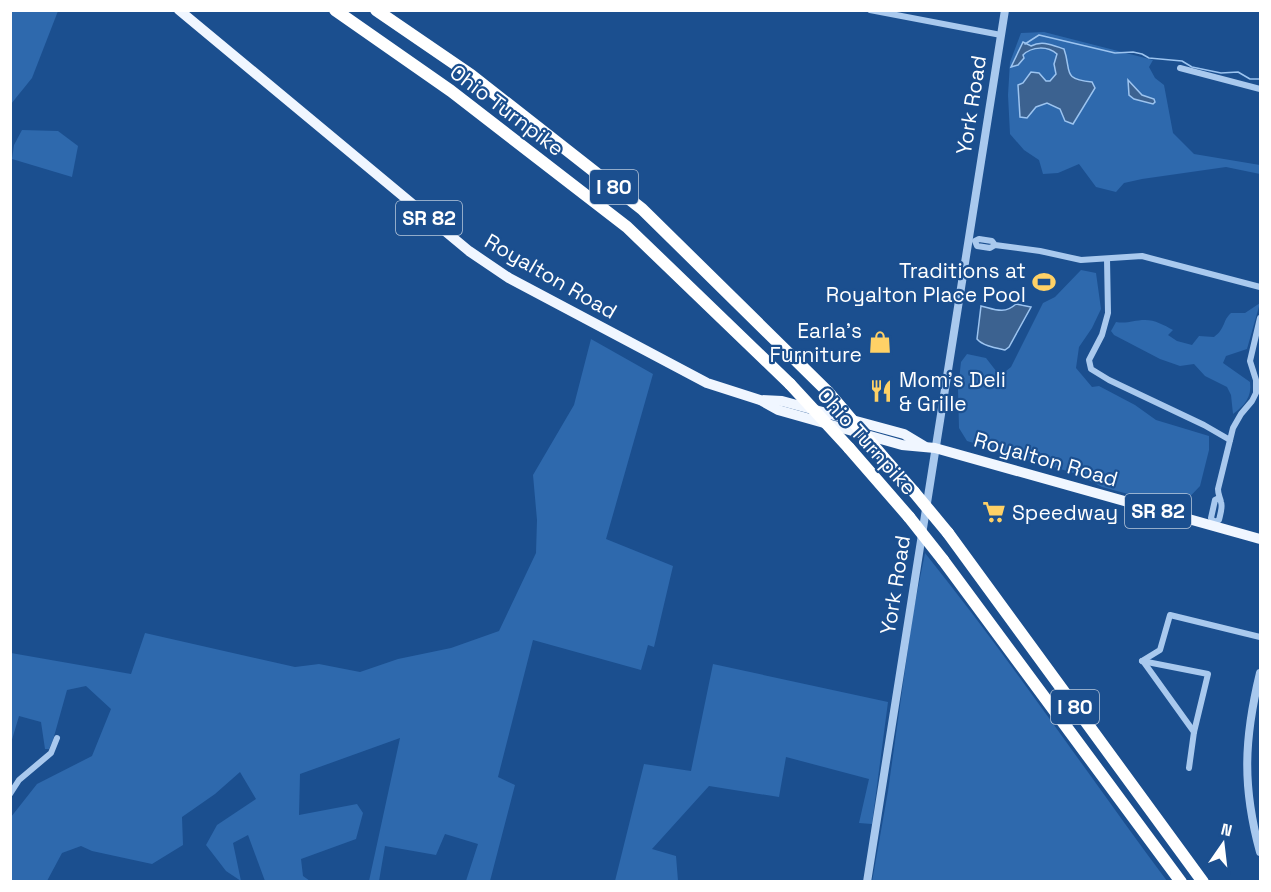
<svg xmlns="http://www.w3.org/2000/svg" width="1271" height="892" font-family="'Space Grotesk',sans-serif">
<rect width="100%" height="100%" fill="#1b4f8f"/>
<g fill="#2e69ad">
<path d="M11,10L58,11L32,78L11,104Z"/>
<path d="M1044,32L1153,60L1149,67L1155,78L1164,85L1173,133L1194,154L1260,165V174L1226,167L1142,179L1124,183L1116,192L1096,187L1079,164L1058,173L1043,174L1039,160L1024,150L1010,134L1008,95L1010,62L1021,33Z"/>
<path d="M22,130L58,131L78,146L72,177L12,159L14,145Z"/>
<path d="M1081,270L1096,273L1101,309L1092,328L1079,347L1076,368L1092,387L1099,386L1135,405L1156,420L1209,436V450L1200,486L1181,506H1173L1102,487L1077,474L967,441L959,428L958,389L961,362L967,354L986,358L1000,376L1011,367L1043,303L1055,297Z"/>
<path d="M1260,303L1247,349L1226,356L1223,363L1250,382C1252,397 1245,405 1233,414L1231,395L1227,387L1205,376L1194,364L1180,366L1160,359L1114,335L1111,331L1116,322C1127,324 1134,320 1145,320C1155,320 1164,325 1173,330L1168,335L1177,341L1192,345L1199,336L1214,337C1226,328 1222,321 1231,313H1245Z"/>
<path d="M591,339L653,374L606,539L673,566L654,647L648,645L641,670L533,640L498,777L515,785L490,881H466L478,844L445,834L436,855L385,846L379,881H369L400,738L300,774L299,815L357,804L363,813L356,839L301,859L303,876L310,881H265L248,835L233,843L241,881L226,871L206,845L217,825L256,799L240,772L215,794L182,817L183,845L152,864L92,851L81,846L62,853L47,881H11V817L37,784L92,756L111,709L86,686L67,690L53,740L49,749H45L41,722L19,716L11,743V653L131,674L145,633L295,667L319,664L360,672L398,659L451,648L499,631L536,553L537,520L533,475L574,405Z"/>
<path d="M925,553C1010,659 1086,772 1167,881L872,882L888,791L913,613Z"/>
<path d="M713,664L888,702L872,824L859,823L869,779L786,757L779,797L709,786L652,849L676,856L678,881H615L644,764L691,771Z"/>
</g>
<g fill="#3c6290" stroke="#9cc4f0" stroke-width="1.5">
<path d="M1023,42L1031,46C1042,40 1052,45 1064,49C1072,71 1061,79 1092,82L1095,88L1073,124L1065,121L1060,109L1047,103L1036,107L1027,118L1020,117L1018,85L1023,83L1031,72L1039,73L1046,81H1050L1056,74L1054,64L1057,54C1048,46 1032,46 1023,55L1024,58L1018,65L1011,67Z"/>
<path d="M1128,80L1142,95L1154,99L1155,102L1153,104L1134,99L1129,95Z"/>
<path d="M1016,304L1031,307L1009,347L1005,350C996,348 983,346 977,339L981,306C994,309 1004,315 1016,304Z"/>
</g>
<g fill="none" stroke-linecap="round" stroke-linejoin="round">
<path stroke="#9cc4f0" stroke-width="1.5" d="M1025,44L1039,35L1115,53L1133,52L1142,54L1149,58L1182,61L1192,67L1221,73L1238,72L1250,79H1260"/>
<g stroke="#a9c9ee" stroke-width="6">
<path d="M870,10L1001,35"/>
<path d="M1180,68L1260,89"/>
<path d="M995,245L990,248L977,246L975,241L979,239L992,241L995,245L1040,251L1081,260L1142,256L1260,287"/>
<path d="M1107,259L1108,313L1102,335L1089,360L1091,369L1109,380L1204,425L1230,440"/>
<path d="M1219,498L1215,500L1211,518L1214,522L1219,520C1220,515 1223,507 1221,502C1220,497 1218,495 1218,489L1233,428L1241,414L1252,401L1256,393V380L1250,361L1260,318"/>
<path d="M1142,661L1208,674L1194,732L1189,768"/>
<path d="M1142,661L1160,650L1170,615L1260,637"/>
<path d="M1143,661L1194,732"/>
<path d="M10,794L19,780L51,753L57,738"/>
</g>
<g stroke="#a9c9ee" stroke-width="8">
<path d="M1260,673C1244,739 1242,786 1260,852"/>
<path d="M867,882L1005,10"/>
</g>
<g stroke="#f0f6ff" stroke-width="10">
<path d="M179,10L469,251L509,278L707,383L760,400L782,401L904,434L924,446"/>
<path d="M762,401L778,410L902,445L935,448L1260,539"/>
</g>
<g stroke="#fff" stroke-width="12">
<path d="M335,10L451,91L627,227L790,384"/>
<path d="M376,10L471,75L642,209L828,392"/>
<path d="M849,448L909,517"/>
<path d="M883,457L914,492"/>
<path d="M948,533L1203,882"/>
<path d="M943,560L1181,882"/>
</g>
<g stroke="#fff" stroke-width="12">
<path d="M790,384L849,448"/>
<path d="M828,392L883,457"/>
<path d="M914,492L948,533"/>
<path d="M909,517L943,560"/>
</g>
</g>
<defs>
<g id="stadium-bare" transform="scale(1.8)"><path d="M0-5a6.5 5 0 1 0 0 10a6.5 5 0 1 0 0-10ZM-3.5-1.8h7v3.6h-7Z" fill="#ffd166" stroke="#1b4f8f" stroke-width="2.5" paint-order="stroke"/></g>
<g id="shop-bare" transform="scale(1.8)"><path d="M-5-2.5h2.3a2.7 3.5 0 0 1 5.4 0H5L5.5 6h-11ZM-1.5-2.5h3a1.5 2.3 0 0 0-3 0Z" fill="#ffd166" stroke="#1b4f8f" stroke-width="2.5" paint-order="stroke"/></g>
<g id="restaurant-bare" transform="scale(1.8)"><path d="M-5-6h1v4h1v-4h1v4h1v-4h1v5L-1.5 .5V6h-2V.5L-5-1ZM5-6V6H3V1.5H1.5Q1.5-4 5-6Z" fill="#ffd166" stroke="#1b4f8f" stroke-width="2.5" paint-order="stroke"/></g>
<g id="supermarket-bare" transform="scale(1.8)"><path d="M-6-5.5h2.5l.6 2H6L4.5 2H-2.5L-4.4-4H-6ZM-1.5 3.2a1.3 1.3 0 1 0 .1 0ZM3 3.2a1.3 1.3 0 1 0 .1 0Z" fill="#ffd166" stroke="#1b4f8f" stroke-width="2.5" paint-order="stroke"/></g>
</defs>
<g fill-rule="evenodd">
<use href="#stadium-bare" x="1044" y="282"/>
<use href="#shop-bare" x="880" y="342"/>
<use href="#restaurant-bare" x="881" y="391"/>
<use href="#supermarket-bare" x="994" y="512"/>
</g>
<g text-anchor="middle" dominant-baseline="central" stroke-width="4.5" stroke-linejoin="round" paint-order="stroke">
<g fill="#1b4f8f" stroke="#bbcadd" stroke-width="1.5">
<rect x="590" y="170" width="48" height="34" rx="4.5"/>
<rect x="396" y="201" width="66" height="34" rx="4.5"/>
<rect x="1125" y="494" width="66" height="34" rx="4.5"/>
<rect x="1051" y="690" width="48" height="34" rx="4.5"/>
</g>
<g font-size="20" font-weight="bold" fill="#fff">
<text x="614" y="187">I 80</text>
<text x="429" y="218">SR 82</text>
<text x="1158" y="511">SR 82</text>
<text x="1075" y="707">I 80</text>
</g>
<g font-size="21" fill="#fff" stroke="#1b4f8f">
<text transform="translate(971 105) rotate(-81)">York Road</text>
<text transform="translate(507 110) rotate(37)">Ohio Turnpike</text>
<text transform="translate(551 276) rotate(30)">Royalton Road</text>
<text transform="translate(867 441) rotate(48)">Ohio Turnpike</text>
<text transform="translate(1046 459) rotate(16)">Royalton Road</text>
<text transform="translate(895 585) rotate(-81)">York Road</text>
</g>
<g font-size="21" fill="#fff" stroke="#1b4f8f" text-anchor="end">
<text x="1026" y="270">Traditions at<tspan x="1026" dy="24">Royalton Place Pool</tspan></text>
<text x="862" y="330">Earla's<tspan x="862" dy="24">Furniture</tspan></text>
<text x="899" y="379" text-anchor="start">Mom's Deli<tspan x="899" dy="24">&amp; Grille</tspan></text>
<text x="1012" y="512" text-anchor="start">Speedway</text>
</g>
</g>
<rect width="1271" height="892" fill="none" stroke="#ffffff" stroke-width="24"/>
<g transform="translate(1223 844) rotate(14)" stroke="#1b4f8f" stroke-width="4.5" paint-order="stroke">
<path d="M0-4.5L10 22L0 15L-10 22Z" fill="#ffffff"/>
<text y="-9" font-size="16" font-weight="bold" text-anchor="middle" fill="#ffffff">N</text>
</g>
</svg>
